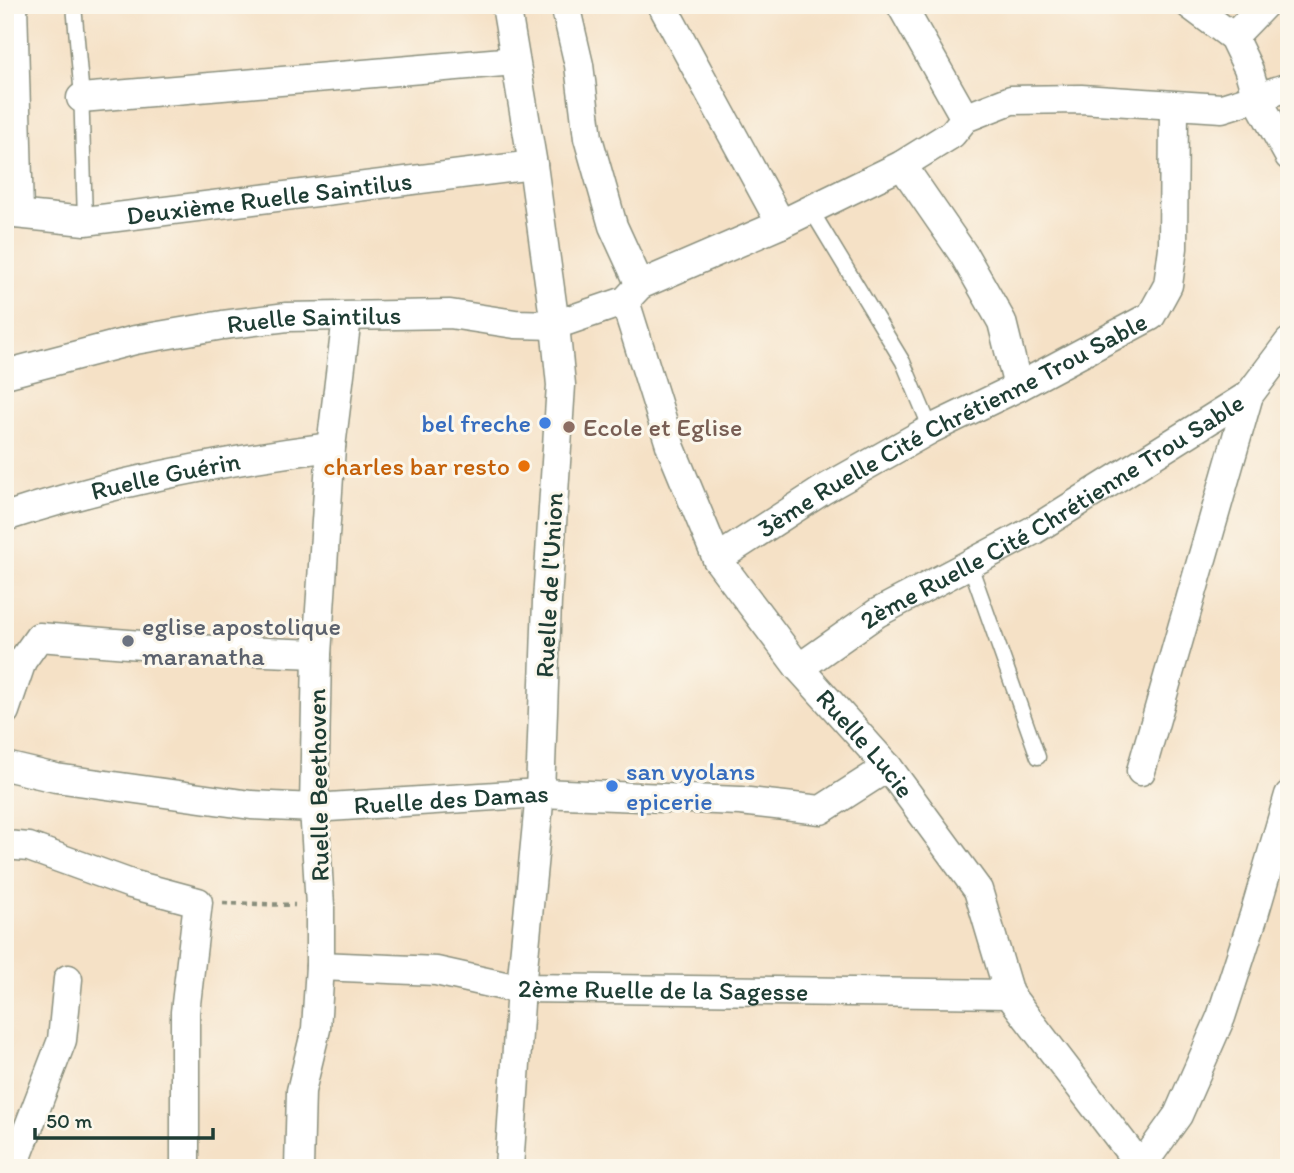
<svg xmlns="http://www.w3.org/2000/svg" width="1294" height="1173" font-family="Itim,sans-serif">
<rect width="100%" height="100%" fill="#fbf7ec"/>
<filter id="ink" filterUnits="userSpaceOnUse"><feTurbulence type="fractalNoise" baseFrequency=".0143" numOctaves="2"/><feDisplacementMap in="SourceGraphic" scale="14" xChannelSelector="R" yChannelSelector="G"/><feConvolveMatrix kernelMatrix="1 2 1 2 8 2 1 2 1" color-interpolation-filters="sRGB"/></filter>
<filter id="wash" filterUnits="userSpaceOnUse"><feTurbulence type="fractalNoise" baseFrequency=".00686" numOctaves="4" result="noise"/><feDisplacementMap in="SourceGraphic" scale="28" xChannelSelector="R" yChannelSelector="G"/><feGaussianBlur stdDeviation="1.57" result="paint"/><feColorMatrix in="noise" values="0 0 0 0 0 0 0 0 0 0 0 0 0 0 0 0 0 1.4 0 .05"/><feComposite in="paint" operator="in"/></filter>
<g filter="url(#wash)">
<rect width="100%" height="100%" fill="#f5e1c6"/>
</g>
<g filter="url(#ink)">
<g fill="none" stroke-linecap="round" stroke-linejoin="round">
<g stroke="#8a8f7d" stroke-width="17">
<g id="service">
<path d="M74,5L81,86L85,221"/>
<path d="M811,210L903,362L931,429"/>
<path d="M970,565L1038,757"/>
</g>
</g>
<g stroke="#8a8f7d" stroke-width="31">
<g id="minor">
<path d="M13,5L19,214"/>
<path d="M506,5L533,165L555,325L561,385L547,601L540,793L521,988L509,1168"/>
<path d="M565,5L579,65L588,138L613,226L640,285"/>
<path d="M662,5L781,224"/>
<path d="M901,5L965,118"/>
<path d="M1190,5L1233,37L1248,68L1257,98L1289,156"/>
<path d="M1233,37L1264,5"/>
<path d="M81,98L515,61"/>
<path d="M902,165L964,255L1002,322L1018,387"/>
<path id="s1" d="M5,213L85,221L533,165"/>
<path id="s2" d="M625,301L671,448L717,559L799,668L888,767L978,890L1009,994L1142,1168"/>
<path id="s3" d="M5,374L135,340L223,325L287,317L450,314L515,324L555,325L625,301L640,285L781,224L902,165L952,134L965,118L1011,100L1081,99L1222,108L1289,87"/>
<path id="s4" d="M5,517C111,482 221,461 331,447"/>
<path id="s5" d="M717,559L823,490L931,429L1018,387L1151,316L1168,285L1173,248L1174,107"/>
<path id="s6" d="M799,668L877,613L1034,530L1249,395L1289,342"/>
<path d="M5,711L22,661L39,637L192,649L317,654"/>
<path id="s7" d="M5,766L56,778L251,805L314,808L540,793L740,801L821,810L888,767"/>
<path d="M1141,771L1249,395"/>
<path d="M5,845L29,847L131,884L198,902L185,1012V1168"/>
<path id="s8" d="M320,966L436,971L504,986L521,988L1009,994"/>
<path d="M13,1168L62,1040L68,979"/>
<path d="M299,1168L301,1091L316,1029L320,966V906L314,808L317,654L331,447L347,317"/>
<path d="M1140,1168L1178,1115L1221,1017L1254,915L1289,795"/>
</g>
</g>
<path stroke="#8a8f7d" stroke-width="4.5" stroke-dasharray="5 5" stroke-linecap="butt" d="M223,903L295,905"/>
<use href="#service" stroke="#fff" stroke-width="14"/>
<use href="#minor" stroke="#fff" stroke-width="28"/>
</g>
</g>
<g fill="#3f7fe0" stroke="#fbf7ec" stroke-width="2.5">
<circle cx="545" cy="423" r="7"/>
<circle cx="612" cy="786" r="7"/>
</g>
<circle fill="#8d6e63" stroke="#fbf7ec" stroke-width="2.5" cx="569" cy="427" r="7"/>
<circle fill="#e8710a" stroke="#fbf7ec" stroke-width="2.5" cx="524" cy="466" r="7"/>
<circle fill="#6b7280" stroke="#fbf7ec" stroke-width="2.5" cx="128" cy="641" r="7"/>
<g text-anchor="middle" dominant-baseline="central" stroke-width="6" stroke-linejoin="round" paint-order="stroke">
<g font-size="26" fill="#1f3d34" stroke="#fbf7ec">
<text stroke="none"><textPath href="#s1" startOffset="266">Deuxième Ruelle Saintilus</textPath></text>
<text stroke="none"><textPath href="#s3" startOffset="315">Ruelle Saintilus</textPath></text>
<text stroke="none"><textPath href="#s5" startOffset="271">3ème Ruelle Cité Chrétienne Trou Sable</textPath></text>
<text stroke="none"><textPath href="#s4" startOffset="166">Ruelle Guérin</textPath></text>
<text stroke="none"><textPath href="#s6" startOffset="298">2ème Ruelle Cité Chrétienne Trou Sable</textPath></text>
<text transform="translate(549 585) rotate(-87)">Ruelle de l'Union</text>
<text stroke="none"><textPath href="#s2" startOffset="511">Ruelle Lucie</textPath></text>
<text transform="translate(318 785) rotate(-91)">Ruelle Beethoven</text>
<text stroke="none"><textPath href="#s7" startOffset="450">Ruelle des Damas</textPath></text>
<text stroke="none"><textPath href="#s8" startOffset="345">2ème Ruelle de la Sagesse</textPath></text>
</g>
<g font-size="26" fill="#366cbe" stroke="#fbf7ec" text-anchor="end">
<text x="531" y="423">bel freche</text>
<text x="626" y="771" text-anchor="start">san vyolans<tspan x="626" dy="30">epicerie</tspan></text>
</g>
<g font-size="26" fill="#785e54" stroke="#fbf7ec" text-anchor="start">
<text x="583" y="427">Ecole et Eglise</text>
</g>
<g font-size="26" fill="#c56008" stroke="#fbf7ec" text-anchor="end">
<text x="510" y="466">charles bar resto</text>
</g>
<g font-size="26" fill="#5b616d" stroke="#fbf7ec" text-anchor="start">
<text x="142" y="626">eglise apostolique<tspan x="142" dy="30">maranatha</tspan></text>
</g>
</g>
<rect width="1294" height="1173" fill="none" stroke="#fbf7ec" stroke-width="28"/>
<path d="M35 1128v10h178v-10" fill="none" stroke="#1f3d34" stroke-width="3.5"/>
<text x="46" y="1128" font-size="21" fill="#1f3d34" stroke="#fbf7ec" stroke-width="5" paint-order="stroke">50 m</text>
</svg>
